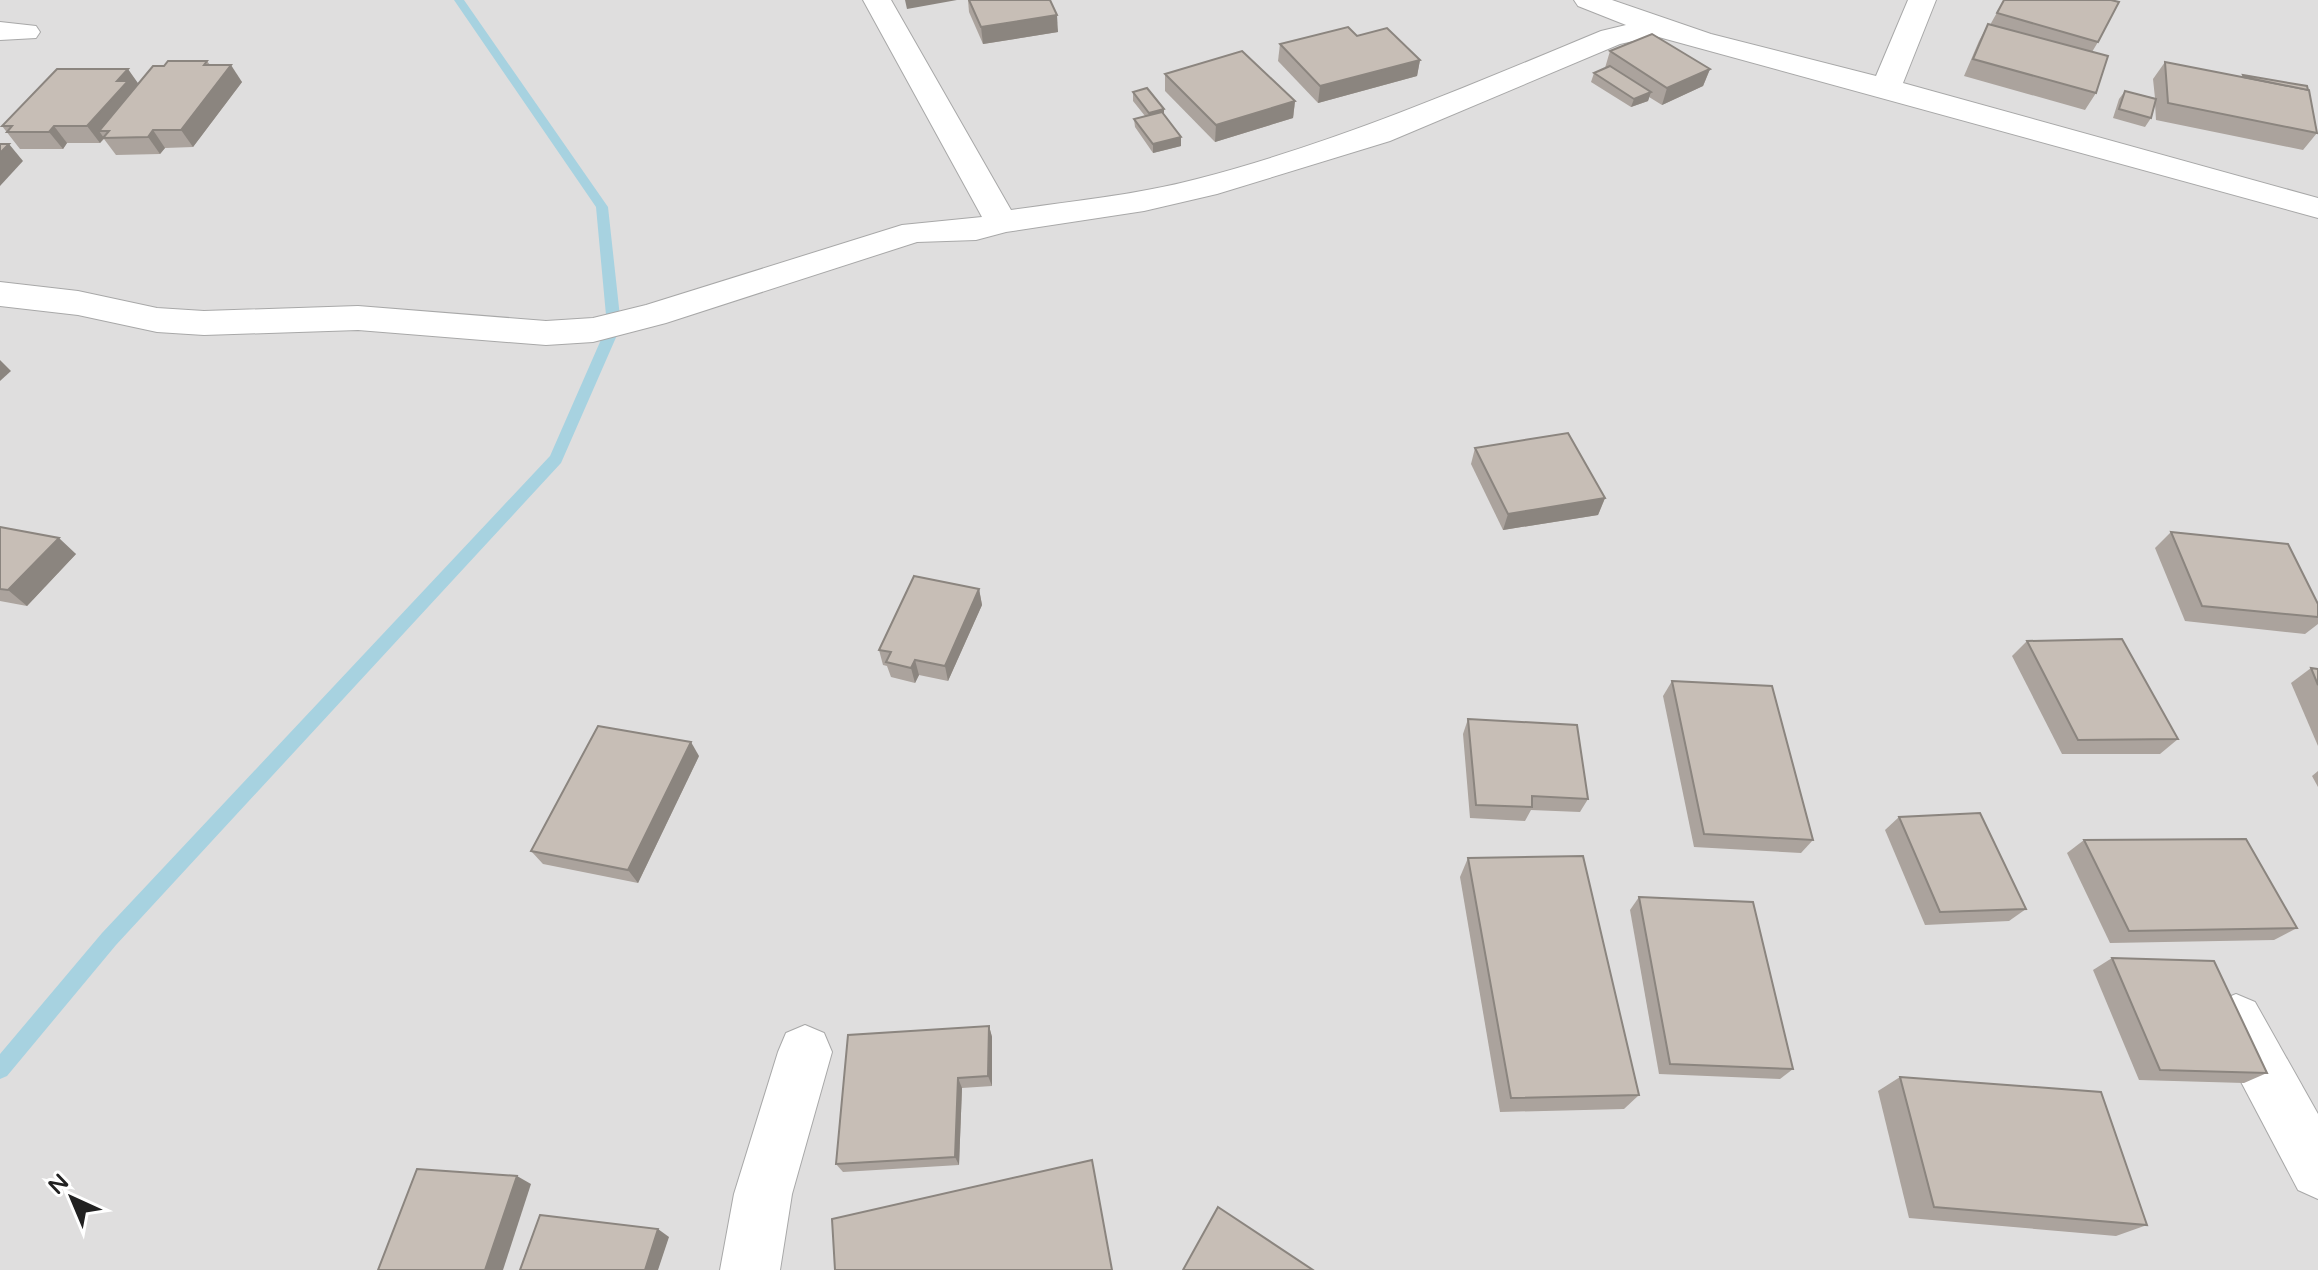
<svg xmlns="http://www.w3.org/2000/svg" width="2318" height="1270" font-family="'Varela Round',sans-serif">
<rect width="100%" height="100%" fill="#f2eee8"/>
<rect fill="#dfdede" x="0" y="0" width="2318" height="1270"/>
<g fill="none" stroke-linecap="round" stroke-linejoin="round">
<path fill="#a7d2e0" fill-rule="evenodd" d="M454,0H464L608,207L621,326L561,463L116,945L7,1076L0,1079V1054L102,933L550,456L607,326L596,207Z"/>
<g stroke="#a8a8a8" stroke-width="2">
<g id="street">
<path d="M863,0H891L1011,210C1073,201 1136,195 1197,179C1336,143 1468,86 1601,31L1626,25L1578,6L1574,0H1612L1711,34L1876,76L1908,0H1936L1903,83L2318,198V218L1655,36L1620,44L1390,141L1217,194L1144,211L1006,232L976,240L917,242L666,323L593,342L546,345L358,330L204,335L157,332L78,315L0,306V282L78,291L157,308L204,311L358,306L546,321L593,318L646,305L902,225L982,217Z"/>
<path d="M0,22L36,26L40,32L36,38L0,40Z"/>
<path d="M2236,994L2255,1002L2318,1114V1199L2298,1190L2209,1021L2217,1002Z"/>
<path d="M805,1025L824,1033L832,1052L792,1194L780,1270H720L734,1194L778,1052L786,1033Z"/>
</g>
</g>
<use href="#street" fill="#fff" fill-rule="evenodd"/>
</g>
<g fill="#aba39d">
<path d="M968,0H1050L1058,32L983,44L969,12Z"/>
<path d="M2004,0L2098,42L2092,52L2096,93L2085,110L1964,76L1979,41L1988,24L1990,25Z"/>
<path d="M1357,36L1420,60L1417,76L1318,103L1278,61L1280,44Z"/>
<path d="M1610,51L1710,69L1703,86L1662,105L1649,97L1648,101L1631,107L1591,82L1594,73L1605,68Z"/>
<path d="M207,61L210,65L242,82L193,147L165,148L160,154L116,155L104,139L100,143H67L63,149H20L2,126L138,84L164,66Z"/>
<path d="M2165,62L2242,77L2243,75L2317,133L2303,150L2156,120L2155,103L2151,118L2145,127L2113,118L2119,99L2125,91L2155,98L2153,79Z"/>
<path d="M1165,74L1295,101L1293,118L1215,142L1165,91Z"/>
<path d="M1133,92L1164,109V115L1181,146L1153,153L1135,127L1134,119L1145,116L1133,101Z"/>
<path d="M1475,448L1605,498L1598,515L1503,530L1471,464Z"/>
<path d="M0,527L76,554L27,606L0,601Z"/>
<path d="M2171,532L2318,604V624L2305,634L2185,621L2155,548Z"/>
<path d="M979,589L982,605L948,681L919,675L915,683L891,677L887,666L883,665L879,650Z"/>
<path d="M2027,641L2178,739L2160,754H2062L2012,656Z"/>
<path d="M2311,668L2318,685V746L2291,683Z"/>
<path d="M1672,681L1813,840L1801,853L1694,847L1663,696Z"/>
<path d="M1468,719L1588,799L1580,812L1531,810L1525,821L1470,818L1463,734Z"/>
<path d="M699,756L638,883L543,864L531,851Z"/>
<path d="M2318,771V787L2312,776Z"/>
<path d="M1899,817L2026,909L2009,921L1925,925L1885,830Z"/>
<path d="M2084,840L2297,928L2274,940L2110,943L2067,853Z"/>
<path d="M1468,858L1639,1095L1624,1109L1500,1112L1460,877Z"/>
<path d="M1639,897L1793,1069L1780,1079L1659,1074L1630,910Z"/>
<path d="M2112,958L2267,1073L2244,1083L2139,1080L2093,970Z"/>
<path d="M989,1026L992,1037V1086L962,1088L959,1165L843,1172L836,1164Z"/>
<path d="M1900,1077L2147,1225L2116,1236L1909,1218L1878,1091Z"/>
</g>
<g fill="#8b857f">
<path d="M905,0H957L907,9Z"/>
<path d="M1057,15L1058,32L983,44L981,27Z"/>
<path d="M1420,60L1417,76L1318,103L1320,86Z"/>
<path d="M231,65L242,82L193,147L181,130Z"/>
<path d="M128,69L140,86L109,131H99L104,138L100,143L87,126L117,81Z"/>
<path d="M1710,69L1703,86L1662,105L1667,88Z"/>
<path d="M1651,92L1648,101L1631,107L1634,99Z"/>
<path d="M1295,101L1293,118L1215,142L1216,125Z"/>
<path d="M1164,109V118L1149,122V113Z"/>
<path d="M54,126L67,143L63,149L49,132Z"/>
<path d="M153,130L165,148L160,154L148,137Z"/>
<path d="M1181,137V146L1153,153V144Z"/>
<path d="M9,144L23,161L0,186V153Z"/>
<path d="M0,360L11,371L0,381Z"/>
<path d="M1605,498L1598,515L1503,530L1508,514Z"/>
<path d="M59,538L76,554L27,606L8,590Z"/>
<path d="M979,589L982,605L948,681L945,666Z"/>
<path d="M915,660L919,675L915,683L911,668Z"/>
<path d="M691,742L699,756L638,883L628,870Z"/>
<path d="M989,1026L992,1037V1086L988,1076Z"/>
<path d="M958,1078L962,1088L959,1165L955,1157Z"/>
<path d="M517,1176L531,1184L503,1270H485Z"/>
<path d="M658,1229L669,1237L658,1270H645Z"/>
</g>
<g fill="#c7beb6" stroke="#8b857f" stroke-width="2">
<path d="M969,0H1050L1057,15L981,27Z"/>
<path d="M2004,0H2111L2119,2L2098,42L1997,13Z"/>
<path d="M1988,24L2108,56L2096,93L1973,59Z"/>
<path d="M1348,27L1357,36L1387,28L1420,60L1320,86L1280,44Z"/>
<path d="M1652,34L1710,69L1667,88L1610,51Z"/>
<path d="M1242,51L1295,101L1216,125L1165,74Z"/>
<path d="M168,61H207L204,65H231L181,130H153L148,137L103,138L109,131H99L153,66H164Z"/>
<path d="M2165,62L2309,90L2317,133L2168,103Z"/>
<path d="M1610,66L1651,92L1634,99L1594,73Z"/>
<path d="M57,69H128L117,81H128L87,126H54L49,132H7L12,126H2Z"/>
<path d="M2243,75L2307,86L2308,90L2244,77Z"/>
<path d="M1147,88L1164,109L1149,113L1133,92Z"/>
<path d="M2125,91L2156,99L2151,118L2119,109Z"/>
<path d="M1162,112L1181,137L1153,144L1134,119Z"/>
<path d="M0,144H9L0,153Z"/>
<path d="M1568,433L1605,498L1508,514L1475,448Z"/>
<path d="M0,527L59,538L8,590L0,589Z"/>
<path d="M2171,532L2288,544L2318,604V617L2202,606Z"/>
<path d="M914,576L979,589L945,666L915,660L911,668L886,662L891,652L879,650Z"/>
<path d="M2122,639L2178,739L2078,740L2027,641Z"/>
<path d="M2311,668L2318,669V685Z"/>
<path d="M1672,681L1772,686L1813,840L1704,834Z"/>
<path d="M1468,719L1577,725L1588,799L1532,796V807L1476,805Z"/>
<path d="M598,726L691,742L628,870L531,851Z"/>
<path d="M1980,813L2026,909L1940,912L1899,817Z"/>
<path d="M2246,839L2297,928L2129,931L2084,840Z"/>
<path d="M1583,856L1639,1095L1511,1098L1468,858Z"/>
<path d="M1639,897L1753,902L1793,1069L1670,1064Z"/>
<path d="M2112,958L2214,961L2267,1073L2160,1070Z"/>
<path d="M989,1026L988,1076L958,1078L955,1157L836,1164L848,1035Z"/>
<path d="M1900,1077L2101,1092L2147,1225L1934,1207Z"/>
<path d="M1092,1160L1112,1270H835L832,1219Z"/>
<path d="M417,1169L517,1176L485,1270H378Z"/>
<path d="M1218,1207L1313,1270H1183Z"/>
<path d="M540,1215L658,1229L645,1270H520Z"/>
</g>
<g transform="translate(72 1198) rotate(316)" stroke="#ffffff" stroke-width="6" paint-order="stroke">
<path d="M0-6L14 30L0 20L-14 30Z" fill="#212121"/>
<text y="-12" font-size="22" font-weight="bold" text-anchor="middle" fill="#212121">N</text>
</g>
</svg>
